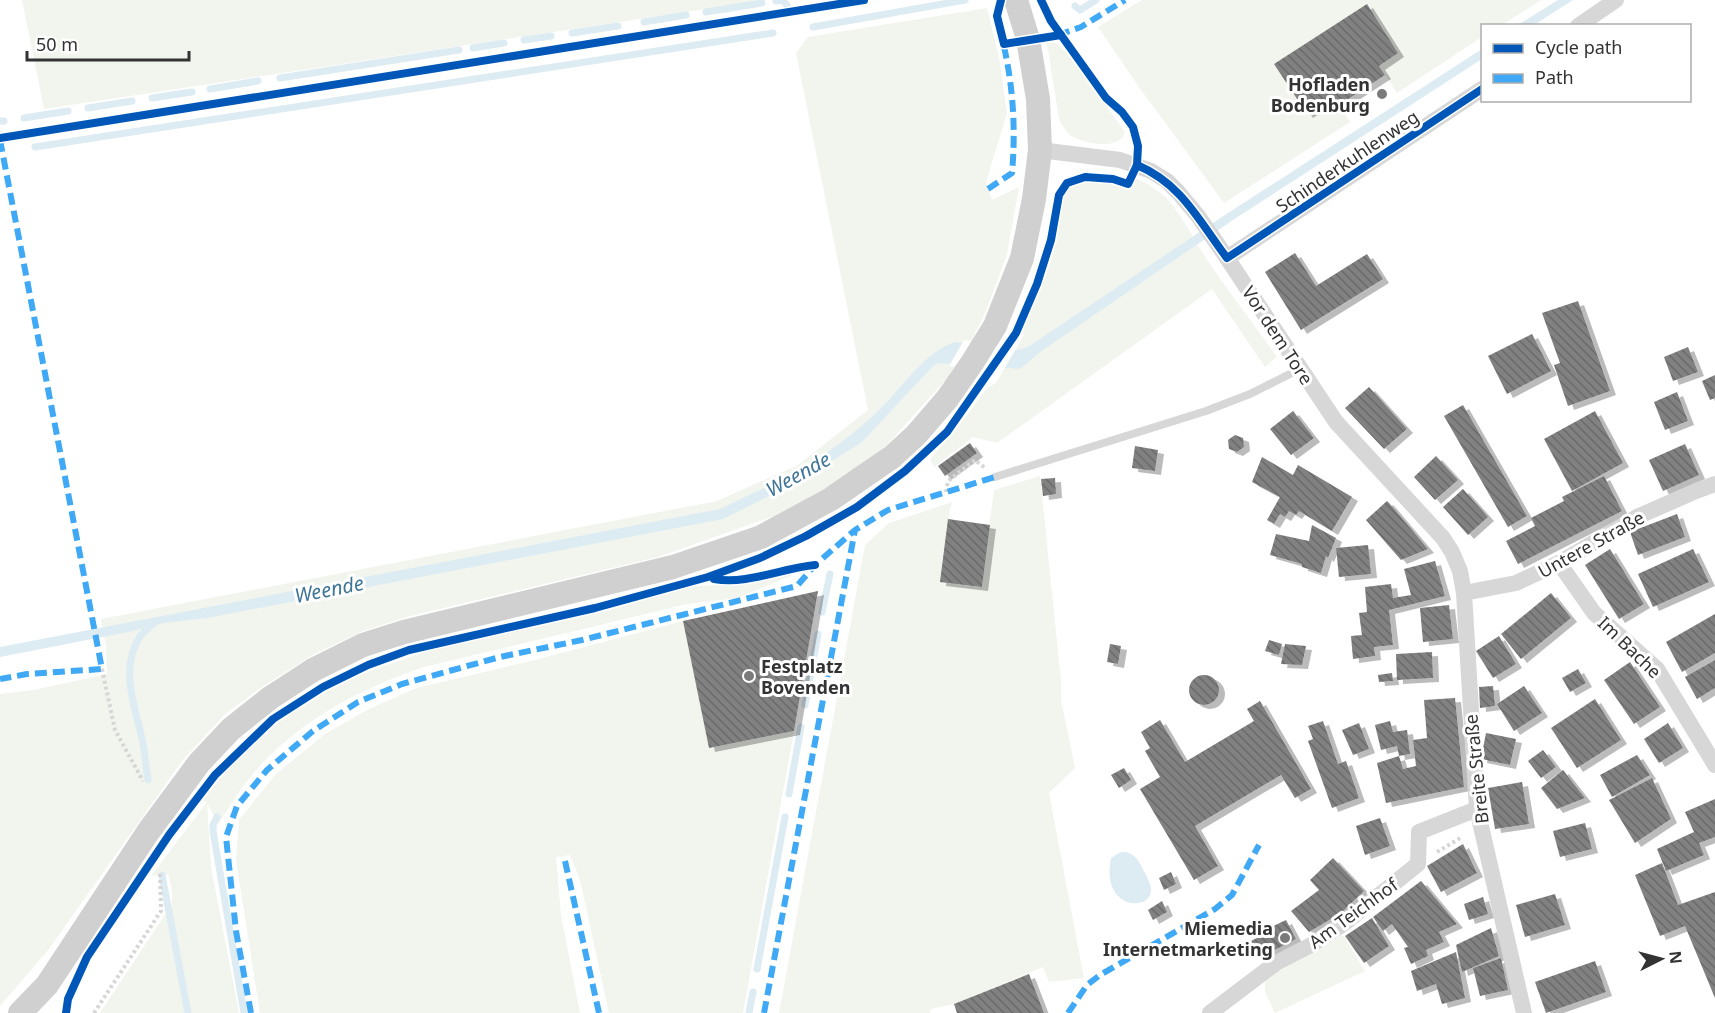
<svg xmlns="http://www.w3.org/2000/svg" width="1715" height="1013" font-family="'Noto Sans',sans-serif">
<defs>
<pattern id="building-back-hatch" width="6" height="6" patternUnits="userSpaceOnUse" patternTransform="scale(1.5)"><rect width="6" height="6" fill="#818181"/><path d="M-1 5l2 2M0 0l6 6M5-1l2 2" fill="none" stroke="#6a6a6a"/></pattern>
<filter id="shadow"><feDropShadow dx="6" dy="4" stdDeviation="0" flood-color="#0004"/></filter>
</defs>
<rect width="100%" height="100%" fill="#fff"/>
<g fill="#f1f5ed">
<path d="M22,0H765L44,109Z"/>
<path d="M1142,0H1541L1502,25L1482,26V37L1397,93L1347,17L1292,53L1330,111L1340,105L1350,122L1224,203L1139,87L1098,27Z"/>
<path d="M987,8L999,57L1007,113L986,182L992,200L1019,187L1007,254L986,311L971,342L947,378L887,445L835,483L774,516L658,557L410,616L363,631L316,653L262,687L226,713L182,761L49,949L0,1006V694L34,690L107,674L106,647L101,619L717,501L798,465L868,410L796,53L808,37Z"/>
<path d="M1047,43H1056L1069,55L1125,132C1120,151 1083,144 1070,135C1065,130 1062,125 1059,119Z"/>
<path d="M1135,178C1147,183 1160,191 1169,201C1182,216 1193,238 1204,255C1227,290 1253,323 1277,357L1265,367L1212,289L997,443L973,437L934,467L930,459L962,422L987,388L996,383L1024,335L1021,331C1035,302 1049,272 1057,240C1061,224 1058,192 1075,184C1090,177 1115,184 1130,187Z"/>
<path d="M1040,476L1061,681V700L1075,768L1049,793L1084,978L1049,982L1043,967L954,1004L931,1009L930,1013H779L865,545L889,523L952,502L948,519L981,587L994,490Z"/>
<path d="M791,572V576L737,598L687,604L424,667C352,692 288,726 241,789C233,800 226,812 218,824L207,803L211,867L239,1013H100L164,916L172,908V891L168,874L151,876L207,802L203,800L233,763L288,714L325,691L372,670L431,650L598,613L693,586L727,585L761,580Z"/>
<path d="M683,621L709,748L794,731L743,1013H609L580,880L570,855L556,857L561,915L580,1013H260L236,860L239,820L276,774L325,734L369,709L416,688L535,660Z"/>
<path d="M1343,935L1365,971L1275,1013L1265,992V981L1275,973Z"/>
</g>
<g fill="#ddebf3">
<path d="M1558,0H1573L1534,25H1518Z"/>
<path d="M1482,49V59L1233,220L1040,352L1020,369L938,363L932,367L862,442L803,479L723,519L207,618L164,623L128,632L0,657V647L720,509C766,487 812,467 852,434C863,425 873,416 883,406C904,385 925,352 955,342L1018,350L1028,347L1228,213Z"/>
<path d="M1121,852C1132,851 1137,858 1142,867C1145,874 1150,881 1151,889C1153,912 1100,911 1111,858Z"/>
</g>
<path fill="#fff" d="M964,340L1017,347L1003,371L949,366Z"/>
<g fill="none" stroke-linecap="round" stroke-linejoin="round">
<g stroke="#ddebf3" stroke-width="7">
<path d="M776,1L782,0L787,5"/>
<path d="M1075,6L1080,10L1096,0"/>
<path d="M706,12L762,3"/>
<path d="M644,22L686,15"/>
<path d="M813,27L965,0"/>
<path d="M572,33L618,26"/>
<path d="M524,40L551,36"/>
<path d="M473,48L504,43"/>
<path d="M280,78L459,50"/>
<path d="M210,89L258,81"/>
<path d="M152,98L192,92"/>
<path d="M88,108L132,101"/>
<path d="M24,118L68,111"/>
<path d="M0,121H4"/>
<path d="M35,147L773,33"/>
<path d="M822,612L830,574"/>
<path d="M805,705L818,634"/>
<path d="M148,780C146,767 145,755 143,743C136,708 119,672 139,638C143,632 150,627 155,622"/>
<path d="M789,794L801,727"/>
<path d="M217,817L213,825V831L244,1013"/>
<path d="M162,875L188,1013"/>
<path d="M757,969L785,817"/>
<path d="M749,1013L753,992"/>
</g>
</g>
<g fill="url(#building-back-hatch)" filter="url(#shadow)">
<path d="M1367,4L1398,53L1379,66L1385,75L1330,111L1325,102L1307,114L1274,64Z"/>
<path d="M1295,253L1316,286L1367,254L1383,279L1301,330L1265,272Z"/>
<path d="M1578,301L1610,391L1568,406L1554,365L1560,363L1542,313Z"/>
<path d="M1532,334L1551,371L1507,394L1488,356Z"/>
<path d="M1688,347L1698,372L1673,381L1664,357Z"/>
<path d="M1715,375V398L1710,400L1702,381Z"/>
<path d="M1369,387L1407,429L1384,449L1345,408Z"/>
<path d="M1677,392L1688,421L1665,430L1654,402Z"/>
<path d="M1463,405L1527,516L1508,527L1444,416Z"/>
<path d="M1293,411L1314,438L1291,455L1270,429Z"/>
<path d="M1595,411L1623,463L1572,491L1544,439Z"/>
<path d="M1235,435L1243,438L1244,447L1237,452L1229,449L1228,440Z"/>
<path d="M970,443L977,453L945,476L938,466Z"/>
<path d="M1685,444L1699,475L1663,491L1649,460Z"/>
<path d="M1135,446L1158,450L1155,471L1132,468Z"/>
<path d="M1436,456L1458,480L1435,500L1414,477Z"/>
<path d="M1262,457L1293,475L1298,465L1352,497L1332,531L1299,511L1296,515L1289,511L1285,517L1280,514L1274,524L1267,520L1280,497L1252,482Z"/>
<path d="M1604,476L1622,511L1518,564L1506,541L1535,526L1531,518L1564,501L1562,497Z"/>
<path d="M1055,478L1056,494L1043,496L1041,479Z"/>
<path d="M1463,489L1488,517L1468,535L1443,507Z"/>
<path d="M1387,501L1390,504L1428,549L1401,560L1366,520Z"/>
<path d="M1677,514L1685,537L1638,555L1630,532Z"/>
<path d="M948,519L990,525L982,587L940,582Z"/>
<path d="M1312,525L1336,538L1328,558L1326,556L1321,573L1302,567V564L1270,555L1276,534L1309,541Z"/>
<path d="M1368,545L1371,574L1339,577L1336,548Z"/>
<path d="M1610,549L1644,604L1619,619L1585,565Z"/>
<path d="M1693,549L1709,582L1653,607L1638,574Z"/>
<path d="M1435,561L1445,596L1389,610L1393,645L1374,647L1375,656L1353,659L1351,636L1362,635L1359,613L1367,612L1365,587L1391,584L1393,598L1411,595L1404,569Z"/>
<path d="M818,591L794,731L709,748L683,621Z"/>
<path d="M1551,593L1571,618L1521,659L1501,634Z"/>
<path d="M1449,605L1453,639L1423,642L1420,608Z"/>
<path d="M1715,614V653L1682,672L1666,642Z"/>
<path d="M1499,636L1516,664L1493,678L1476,651Z"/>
<path d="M1269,640L1282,644L1279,655L1265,651Z"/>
<path d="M1110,644L1121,646L1118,664L1107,662Z"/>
<path d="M1285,644L1306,646L1302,665L1281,664Z"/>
<path d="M1432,652L1433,678L1397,680L1396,654Z"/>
<path d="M1715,660V688L1697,699L1685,677Z"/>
<path d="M1630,662L1660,707L1634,724L1604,680Z"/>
<path d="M1578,669L1586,683L1570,692L1562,678Z"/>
<path d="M1392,673L1393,681L1379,682L1378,675Z"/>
<circle cx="1204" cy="690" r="15"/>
<path d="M1493,686L1495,706L1480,708L1479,687Z"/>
<path d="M1524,686L1542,713L1514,731L1497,704Z"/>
<path d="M1455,698L1464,787L1386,803L1377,763L1399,756L1403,769L1416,766L1413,740L1427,738L1424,700Z"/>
<path d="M1595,699L1621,740L1577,768L1551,728Z"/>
<path d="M1260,701L1311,789L1295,798L1281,775L1195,826L1218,866L1194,880L1140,789L1160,777L1145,751L1150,748L1141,732L1160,720L1185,762L1254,721L1247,709Z"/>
<path d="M1323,721L1338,764L1346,761L1359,798L1332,808L1308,741L1313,739L1308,726Z"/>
<path d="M1390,721L1393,732L1407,730L1410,754L1399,756L1397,746L1381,750L1375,725Z"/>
<path d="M1359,723L1369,749L1353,755L1342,730Z"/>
<path d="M1668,723L1683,748L1659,763L1644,739Z"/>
<path d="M1486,733L1516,739L1510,765L1481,759Z"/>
<path d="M1543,750L1556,767L1541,778L1528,761Z"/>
<path d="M1637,755L1650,775L1612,797L1600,775Z"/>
<path d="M1124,768L1131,780L1119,788L1111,775Z"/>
<path d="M1563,770L1585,798L1557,809L1541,788Z"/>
<path d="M1652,778L1671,819L1635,843L1609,800Z"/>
<path d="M1522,782L1529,824L1495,829L1488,788Z"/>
<path d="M1715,799V837L1699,843L1704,855L1666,871L1657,849L1694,832L1685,812Z"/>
<path d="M1380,818L1390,846L1365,855L1356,826Z"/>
<path d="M1585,823L1592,849L1560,857L1553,831Z"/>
<path d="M1463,844L1477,873L1441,892L1427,866Z"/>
<path d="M1333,858L1364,891L1341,913L1309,932L1291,911L1319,890L1310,880Z"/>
<path d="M1662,863L1678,905L1715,892V998L1685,926L1660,936L1635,875Z"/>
<path d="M1171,872L1176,884L1164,890L1159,878Z"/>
<path d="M1421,881L1457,924L1439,932L1444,942L1426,950L1428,956L1411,964L1404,948L1408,947L1392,924L1383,931L1373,917Z"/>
<path d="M1555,894L1565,925L1525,937L1516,905Z"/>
<path d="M1483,897L1488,914L1469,920L1464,904Z"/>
<path d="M1162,901L1167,912L1153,920L1148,910Z"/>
<path d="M1372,918L1389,946L1364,963L1345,936Z"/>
<path d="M1286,920L1296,939L1267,954L1264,948L1257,952L1251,941L1259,937L1257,934Z"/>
<path d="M1491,928L1499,956L1462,972L1456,945Z"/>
<path d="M1456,952L1465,998L1442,1004L1436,984L1417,991L1411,971Z"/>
<path d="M1501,958L1508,990L1480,996L1473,968Z"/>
<path d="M1595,961L1606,992L1546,1013L1535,982Z"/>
<path d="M1029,974L1044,1013H957L954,1004Z"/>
</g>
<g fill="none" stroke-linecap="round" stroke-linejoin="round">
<g stroke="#d6d6d6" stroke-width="4" stroke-dasharray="3 3" stroke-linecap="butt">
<path d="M946,492L948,481L975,460L985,468"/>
<path d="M102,669L115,730L143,781"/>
<path d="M1437,852L1462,837"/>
<path d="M94,1013L161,911L160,872"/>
</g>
<path stroke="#d7d7d7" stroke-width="8" d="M995,477L1206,411L1250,394L1300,369"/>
<g stroke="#d7d7d7" stroke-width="16">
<path d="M1578,26L1616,0"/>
<path d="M1040,150L1120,160L1151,171L1167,181L1178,192L1198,216L1227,258L1336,422L1443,538L1452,552L1460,571L1464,593L1477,809L1524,1013"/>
<path d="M1227,258L1482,89"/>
<path d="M1559,563L1594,613L1657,669L1715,765"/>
<path d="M1464,593L1516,583L1559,563L1639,516L1696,491L1715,484"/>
<path d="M1210,1013L1276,963L1311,945L1346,922L1418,864L1419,832L1477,809"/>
</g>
<path stroke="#d0d0d0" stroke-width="24" d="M20,1013L47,985L148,832L199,763L231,729L270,698L313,670L363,645L404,632L673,567L761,537L831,499L892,457L916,435L947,399L972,363L995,326L1022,258L1034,199L1040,150L1038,99L1028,39L1016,0"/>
<g stroke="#3fa9f5" stroke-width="6" stroke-dasharray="12 6" stroke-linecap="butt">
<path d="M1058,35L1081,27L1125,0"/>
<path d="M0,140L102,669L27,674L0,679"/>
<path d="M988,189L1012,173C1016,127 1013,83 1002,38"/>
<path d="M565,861L599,1013"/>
<path d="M251,1013L236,931L226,837L237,806L267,770L313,731L358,702L402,684L500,657L582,640L797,586L815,565L855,530L888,510L995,477"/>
<path d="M764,1013L855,530"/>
<path d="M1068,1013L1087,985L1100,975L1215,909L1232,895L1259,845"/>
</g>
<g stroke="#fff" stroke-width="11">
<g id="cycleway">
<path d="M1001,0L997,16L1004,44L1061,35"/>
<path d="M0,138L864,0"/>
<path d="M1137,165C1182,184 1199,221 1227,258L1482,89"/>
<path d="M714,579C747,585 782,568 815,565"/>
<path d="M66,1013L68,999L87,957L169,835L215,775L273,719L323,687L368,665L409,650L595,608L708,577L760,558L806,536L857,507L905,471L947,432L1016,333L1037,284L1051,240L1059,195L1067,183L1085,177L1113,179L1128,184L1137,165L1138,146L1133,127L1122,112L1106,98L1051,21L1041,0"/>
</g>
</g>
<use href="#cycleway" stroke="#0057b8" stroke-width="8"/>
</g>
<g fill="#7a7a7a" stroke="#fff" stroke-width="2">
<circle cx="1382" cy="94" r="6"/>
<circle cx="749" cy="676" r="6"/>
<circle cx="1285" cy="938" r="6"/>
</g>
<g text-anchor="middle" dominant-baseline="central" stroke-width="6" stroke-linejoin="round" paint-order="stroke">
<g font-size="18" font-weight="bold" fill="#333" stroke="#fff" text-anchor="end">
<text x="1370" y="84">Hofladen<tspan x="1370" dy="21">Bodenburg</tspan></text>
<text x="761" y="666" text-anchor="start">Festplatz<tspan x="761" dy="21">Bovenden</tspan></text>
<text x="1273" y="928">Miemedia<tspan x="1273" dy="21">Internetmarketing</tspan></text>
</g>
<g font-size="18" fill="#333" stroke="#fff">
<text transform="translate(1347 161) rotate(-34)">Schinderkuhlenweg</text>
<text transform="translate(1278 335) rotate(57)">Vor dem Tore</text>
<text transform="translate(1591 544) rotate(-29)">Untere Straße</text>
<text transform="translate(1630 647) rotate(44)">Im Bache</text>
<text transform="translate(1476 769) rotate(-96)">Breite Straße</text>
<text transform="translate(1353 913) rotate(-36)">Am Teichhof</text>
</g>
<g font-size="20" font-style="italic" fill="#3f7597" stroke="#fff">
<text transform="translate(798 474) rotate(-29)">Weende</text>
<text transform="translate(329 589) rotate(-11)">Weende</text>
</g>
</g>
<rect x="1481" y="24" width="210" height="78" fill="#ffffff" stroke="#adadad" stroke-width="1.5"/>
<rect x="1493" y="44" width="30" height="9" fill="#0057b8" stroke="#adadad" stroke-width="1.5"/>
<text x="1535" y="54" font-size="18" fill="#333333">Cycle path</text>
<rect x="1493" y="74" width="30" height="9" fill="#3fa9f5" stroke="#adadad" stroke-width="1.5"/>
<text x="1535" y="84" font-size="18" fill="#333333">Path</text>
<g transform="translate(1661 959) rotate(84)" stroke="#ffffff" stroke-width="4.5" paint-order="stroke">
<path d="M0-4.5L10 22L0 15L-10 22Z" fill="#333333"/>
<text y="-9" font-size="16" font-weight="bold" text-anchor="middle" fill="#333333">N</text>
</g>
<path d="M27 51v9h162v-9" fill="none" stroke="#333333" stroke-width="3"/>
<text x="36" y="51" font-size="18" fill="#333333" stroke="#ffffff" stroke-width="4.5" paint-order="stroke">50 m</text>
</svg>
